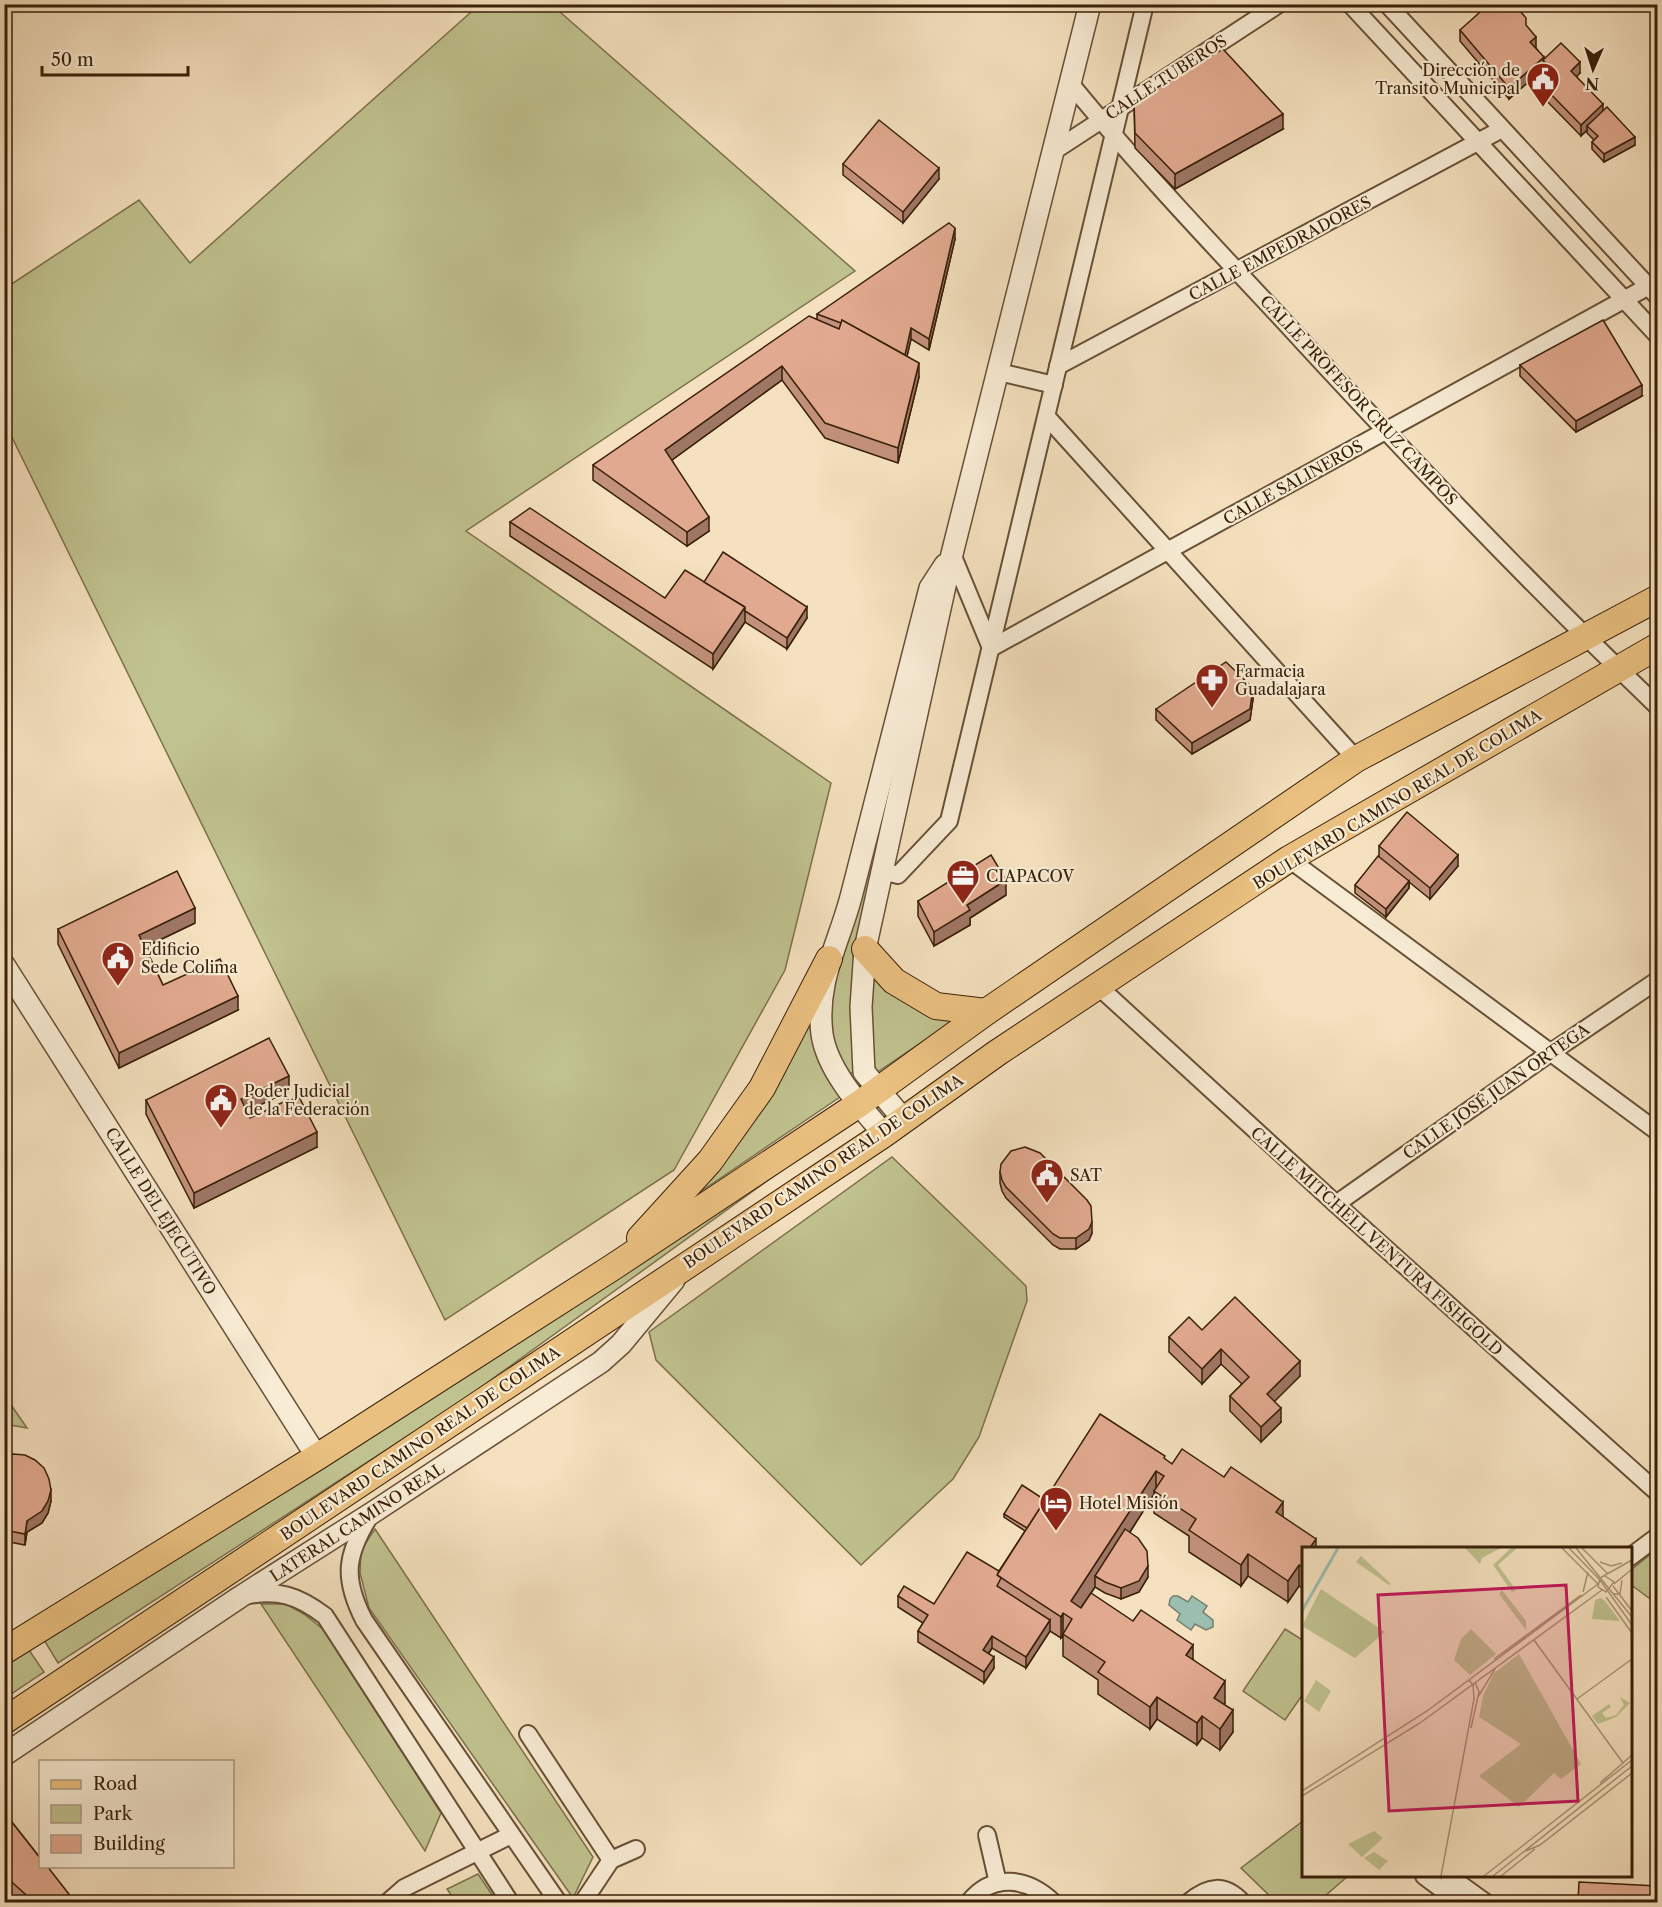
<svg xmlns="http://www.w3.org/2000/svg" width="1662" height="1907" font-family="'Libre Caslon Text',serif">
<rect width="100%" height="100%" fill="#f5e1bf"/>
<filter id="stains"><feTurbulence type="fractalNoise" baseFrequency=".00333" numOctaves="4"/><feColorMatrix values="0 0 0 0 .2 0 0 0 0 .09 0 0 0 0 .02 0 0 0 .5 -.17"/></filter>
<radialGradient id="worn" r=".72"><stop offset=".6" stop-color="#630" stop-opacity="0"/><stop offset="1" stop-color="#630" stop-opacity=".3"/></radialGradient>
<g fill="#c0c28f" stroke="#7c714c" stroke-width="1.5">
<path d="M479,5H552L855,271L466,531L831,783L785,970L674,1170L445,1320L5,423L4,289L139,200L190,263Z"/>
<path d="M866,869L874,872L857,1069L850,1074C842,1063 834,1051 832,1037C823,984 851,920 866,869Z"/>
<path d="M872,968L956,1019L873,1075L869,1005Z"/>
<path d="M814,1010L843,1095L672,1211Z"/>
<path d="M835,1132L463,1400L58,1663L44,1640Z"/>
<path d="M892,1157L1026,1286L1027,1301L979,1437L953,1479L861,1565L656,1360L649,1332Z"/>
<path d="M9,1402L27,1428L5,1424V1403Z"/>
<path d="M375,1529L593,1857L573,1898L369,1608L360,1573L361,1550Z"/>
<path d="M1657,1549V1604L1630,1584L1631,1570Z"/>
<path d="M261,1604H286L304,1614L324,1630L441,1813L425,1851Z"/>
<path d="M1285,1629L1304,1641L1303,1694L1285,1720L1243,1691Z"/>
<path d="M29,1650L44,1672L5,1698V1665Z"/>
<path d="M1303,1821L1304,1876H1348L1318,1902H1276L1241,1868Z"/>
<path d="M478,1874L497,1902H456L447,1889Z"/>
</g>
<path fill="#9cbeb0" stroke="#747f6d" stroke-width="1.5" d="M1173,1596H1178L1188,1602L1192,1596L1207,1606L1203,1612L1213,1620V1627L1206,1630L1195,1624L1191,1630L1177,1620L1180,1614L1169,1605L1170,1599Z"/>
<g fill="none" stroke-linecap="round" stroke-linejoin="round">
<g stroke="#685036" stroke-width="20">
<g id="minor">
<path d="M1350,4L1658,336"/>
<path d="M1387,4L1658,297"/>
<path d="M1070,83C1136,164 1208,240 1279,316C1402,450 1527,581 1658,707"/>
<path d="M1054,151L1279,4"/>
<path d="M1058,366L1502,129"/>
<path d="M999,372L1054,385"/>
<path d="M1047,417L1356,759"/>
<path d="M952,554L991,648L1658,281"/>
<path d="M1289,859L1658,1132"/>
<path d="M882,871L898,875L949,821L1145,4"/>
<path d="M1099,987L1336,1204L1658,1493"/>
<path d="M1336,1204L1550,1053L1658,980"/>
<path d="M371,1514C346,1554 342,1577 364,1620L558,1902"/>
<path d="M1630,1557L1658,1536"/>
<path d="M244,1596C278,1589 297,1595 325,1616L510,1902"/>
<path d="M528,1734L611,1860L583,1902"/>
<path d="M987,1835L998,1883"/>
<path d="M611,1860L636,1849"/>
<path d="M1424,1876L1459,1902"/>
<path d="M1449,1876L1485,1902"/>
<path d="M388,1902L404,1888L511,1835"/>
<path d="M969,1902C993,1872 1028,1878 1053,1902"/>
<path d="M1189,1902C1208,1886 1224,1883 1242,1902"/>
</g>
</g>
<g stroke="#685036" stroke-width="24">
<g id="tertiary">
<path d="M4,965L317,1457"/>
<path d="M903,1119L864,1072L861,1007L865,949L952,554L1090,4"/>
<path d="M884,1134C861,1107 827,1070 822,1034C815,980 840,942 852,893C879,791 904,689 930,588L945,565"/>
<path d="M4,1755L240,1597L372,1513L601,1362L621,1344L674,1280"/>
</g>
</g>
<g stroke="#392009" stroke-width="28">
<g id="primary">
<path d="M865,949L894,981L936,1006L986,1012"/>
<path d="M640,1238L710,1161L762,1088L829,959"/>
<path d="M4,1651L317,1457L613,1267L859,1104L986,1012L1356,759L1658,598"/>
<path d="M4,1721L884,1134L997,1053L1289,859L1658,646"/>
</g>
</g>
<use href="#minor" stroke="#f8ecd5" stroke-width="16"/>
<use href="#tertiary" stroke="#f8ecd5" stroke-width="21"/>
<use href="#primary" stroke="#eac080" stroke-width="26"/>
</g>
<g fill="#c2917b" stroke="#392009" stroke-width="1.5">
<path d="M1460,30L1536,48L1544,60L1580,73L1576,76L1603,111L1635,145L1604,162L1592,149V142L1594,140L1587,133V130L1581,136L1539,93V82L1547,75L1543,71V69L1509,99L1460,41Z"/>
<path d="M1134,101L1283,129L1175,189L1135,148Z"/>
<path d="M843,164L939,179L903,223L843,175Z"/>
<path d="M955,239L929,350L911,339L907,356L919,377L898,463L825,438L782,380L672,460L709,531L687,546L593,480V465L817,320V314Z"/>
<path d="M1520,365L1642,396L1576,432L1520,376Z"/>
<path d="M510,522L665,598L704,582L807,618L787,649L745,622L713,669L510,536Z"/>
<path d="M1253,699L1250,720L1192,754L1156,720V709Z"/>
<path d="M1379,846L1458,866L1430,899L1409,882V888L1386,917L1355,893V885L1379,857Z"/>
<path d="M1006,895L970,918V925L934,946L918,916V901Z"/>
<path d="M195,923L145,947L163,985L238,1010L119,1068L58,944V929Z"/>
<path d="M289,1091L247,1111L250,1118L317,1147L194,1208L146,1114V1100Z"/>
<path d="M1000,1172L1092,1233L1089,1240L1076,1249H1060L1053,1245L1006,1198L1002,1191L1000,1183Z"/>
<path d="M1202,1330L1300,1376L1274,1401L1281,1422L1261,1442L1230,1411V1396L1242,1384L1221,1364L1202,1384L1169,1352V1337Z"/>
<path d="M4,1456L51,1501L48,1513L42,1523L27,1532L25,1545L4,1541Z"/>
<path d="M1165,1460L1172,1464L1283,1517L1304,1548V1589L1299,1586L1288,1602L1248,1576L1241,1586L1189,1552V1536L1154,1513V1494L1130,1532L1148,1577L1139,1592L1121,1599L1105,1593L1095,1587L1083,1605L1193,1659L1225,1703L1224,1704L1233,1732L1220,1750L1202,1738L1197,1745L1157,1719L1150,1729L1098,1694V1680L1063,1656V1636L1061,1638L1050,1631L1026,1668L992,1648L989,1653L994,1668L984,1683L918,1642V1631L923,1623L898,1607V1596L934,1604L999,1571L1025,1531L1004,1517V1514Z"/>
<path d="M4,1812L75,1902H18L4,1890Z"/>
</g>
<g fill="#9e7664" stroke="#392009" stroke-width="1.5">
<path d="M1536,37V48L1530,53V42Z"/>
<path d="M1544,57L1543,69L1509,99V88Z"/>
<path d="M1580,62V73L1571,82V71Z"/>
<path d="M1603,104V115L1587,126V130L1581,136V125Z"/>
<path d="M1283,114V129L1175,189V174Z"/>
<path d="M1635,137V145L1604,162V154Z"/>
<path d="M939,168V179L903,223V212Z"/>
<path d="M955,228V239L929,350V339Z"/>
<path d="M911,328V339L904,369V358Z"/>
<path d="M919,363V377L898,463V448Z"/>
<path d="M782,366V380L665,465V450Z"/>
<path d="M1642,385V396L1576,432V421Z"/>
<path d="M709,517V531L687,546V532Z"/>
<path d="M745,607V622L713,669V654Z"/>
<path d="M807,607V618L787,649V638Z"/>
<path d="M1253,688V699L1250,720L1192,754V743Z"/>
<path d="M1458,855V866L1430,899V888Z"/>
<path d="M1006,880V895L970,918V925L934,946V932L967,905Z"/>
<path d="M1409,881V888L1386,917V909Z"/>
<path d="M195,908V923L139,950V935Z"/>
<path d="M238,996V1010L119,1068V1053Z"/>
<path d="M289,1076V1091L241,1114V1099Z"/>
<path d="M317,1132V1147L194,1208V1193Z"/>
<path d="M1092,1222V1233L1089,1240L1076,1249V1238Z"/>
<path d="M1221,1349V1364L1202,1384V1369Z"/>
<path d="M1300,1361V1376L1267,1409V1394Z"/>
<path d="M1281,1408V1422L1261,1442V1427Z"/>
<path d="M1156,1471V1492L1154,1491V1494L1100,1579L1095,1576V1587L1072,1621L1071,1601Z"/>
<path d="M51,1490V1501L48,1513L42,1523L27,1532L25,1545V1534L27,1521Z"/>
<path d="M1283,1502V1523L1276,1512Z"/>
<path d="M1316,1539V1548L1311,1546Z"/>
<path d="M1248,1554V1576L1241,1586V1565Z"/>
<path d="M1299,1565V1586L1288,1602V1581Z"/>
<path d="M1148,1566V1577L1139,1592L1121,1599V1588Z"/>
<path d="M1063,1613V1635L1061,1638V1617Z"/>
<path d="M1050,1620V1631L1026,1668V1657Z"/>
<path d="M992,1636V1648L983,1661V1650Z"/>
<path d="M1193,1645V1666L1186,1655Z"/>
<path d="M994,1657V1668L984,1683V1672Z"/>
<path d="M1225,1681V1703L1214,1720V1698Z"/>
<path d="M1157,1697V1719L1150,1729V1707Z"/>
<path d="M1233,1710V1732L1220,1750V1729Z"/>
<path d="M1202,1716V1738L1197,1745V1723Z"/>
</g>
<g fill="#e1a98f" stroke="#392009" stroke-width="1.5">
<path d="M1489,4H1514L1526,18V25L1536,37L1530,42L1544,57L1509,88L1460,30Z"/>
<path d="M1561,43L1580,62L1571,71L1603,104L1581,125L1539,82L1552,70L1543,60Z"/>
<path d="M1223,49L1283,114L1175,174L1135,133L1134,101Z"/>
<path d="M1607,107L1635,137L1604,154L1592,142L1598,136L1587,126Z"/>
<path d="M879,120L939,168L903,212L843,164Z"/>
<path d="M949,223L955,228L929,339L911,328L905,355L842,320L841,323L817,314Z"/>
<path d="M809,316L839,329L842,320L919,363L898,448L825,423L782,366L665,450L709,517L687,532L593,465Z"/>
<path d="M1603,320L1642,385L1576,421L1520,365Z"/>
<path d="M530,508L665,598L685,570L745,607L713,654L510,522Z"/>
<path d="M723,552L807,607L787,638L745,611V607L704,582Z"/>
<path d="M1226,662L1253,688L1250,709L1192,743L1156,709Z"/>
<path d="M1407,812L1458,855L1430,888L1379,846Z"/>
<path d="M991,855L1006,880L967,905L970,910L934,932L918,901Z"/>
<path d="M1378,856L1409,881L1386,909L1355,885Z"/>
<path d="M177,871L195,908L139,935L163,985L220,959L238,996L119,1053L58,929Z"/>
<path d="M269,1038L289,1076L241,1099L250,1118L298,1095L317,1132L194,1193L146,1100Z"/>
<path d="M1025,1147L1040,1153L1087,1200L1091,1206L1092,1222L1089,1229L1076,1238H1060L1053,1234L1006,1187L1002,1180L1000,1172L1001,1164L1011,1151Z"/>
<path d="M1235,1297L1300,1361L1267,1394L1281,1408L1261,1427L1230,1396L1249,1377L1221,1349L1202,1369L1169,1337L1189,1317L1202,1330Z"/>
<path d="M1100,1414L1165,1456L1164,1458L1172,1464L1182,1449L1224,1477L1231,1467L1283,1502L1276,1512L1316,1539L1311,1546L1315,1548H1304V1568L1299,1565L1288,1581L1248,1554L1241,1565L1189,1530L1196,1519L1154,1491L1164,1476L1156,1471L1071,1601L1081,1608L1091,1593L1133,1621L1141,1610L1193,1645L1186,1655L1225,1681L1214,1698L1233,1710L1220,1729L1202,1716L1197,1723L1157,1697L1150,1707L1098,1672L1105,1662L1063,1634L1072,1619L1063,1613L1061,1617L997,1575Z"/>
<path d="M13,1454L25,1455L35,1460L44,1468L49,1479L51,1490L48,1501L42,1511L27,1521L25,1534L4,1530V1456Z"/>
<path d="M1022,1485L1045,1500L1027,1528L1004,1514Z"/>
<path d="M1125,1529L1138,1538L1147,1551L1148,1566L1139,1581L1121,1588L1105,1582L1095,1576Z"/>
<path d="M967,1552L999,1571L997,1575L1001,1578L997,1586L1050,1620L1026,1657L992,1636L983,1650L994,1657L984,1672L918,1631L928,1615L898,1596L904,1586L934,1604Z"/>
<path d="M4,1812L40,1858V1866H47L75,1902H34L4,1875Z"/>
<path d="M1579,1882L1658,1886V1902H1578Z"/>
</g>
<defs>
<g id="civic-pin" transform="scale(1.725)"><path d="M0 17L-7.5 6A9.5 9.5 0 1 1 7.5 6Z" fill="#8f2418" stroke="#f8ecd5"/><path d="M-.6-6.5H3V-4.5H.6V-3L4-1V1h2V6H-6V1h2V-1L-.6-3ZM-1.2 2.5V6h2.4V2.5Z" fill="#fff"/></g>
<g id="pharmacy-pin" transform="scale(1.725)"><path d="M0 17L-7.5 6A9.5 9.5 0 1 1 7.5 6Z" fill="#8f2418" stroke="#f8ecd5"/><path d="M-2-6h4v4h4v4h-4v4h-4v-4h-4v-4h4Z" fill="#fff"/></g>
<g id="office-pin" transform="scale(1.725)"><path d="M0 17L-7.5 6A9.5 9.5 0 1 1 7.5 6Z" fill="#8f2418" stroke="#f8ecd5"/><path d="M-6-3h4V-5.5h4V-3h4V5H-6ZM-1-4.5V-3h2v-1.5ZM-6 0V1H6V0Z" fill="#fff"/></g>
<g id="hotel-pin" transform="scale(1.725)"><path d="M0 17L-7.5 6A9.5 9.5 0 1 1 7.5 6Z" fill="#8f2418" stroke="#f8ecd5"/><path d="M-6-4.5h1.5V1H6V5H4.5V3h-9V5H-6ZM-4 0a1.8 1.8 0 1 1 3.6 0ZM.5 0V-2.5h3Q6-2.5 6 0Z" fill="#fff"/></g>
</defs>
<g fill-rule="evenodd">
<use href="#civic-pin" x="1543" y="79"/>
<use href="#pharmacy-pin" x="1212" y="680"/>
<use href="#office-pin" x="963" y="876"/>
<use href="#civic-pin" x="118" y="958"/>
<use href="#civic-pin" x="221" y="1100"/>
<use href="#civic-pin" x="1047" y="1175"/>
<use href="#hotel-pin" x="1056" y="1503"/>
</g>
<g text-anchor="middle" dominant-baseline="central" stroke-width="4.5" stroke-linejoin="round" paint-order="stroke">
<g font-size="16" fill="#392009" stroke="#f8ecd5" text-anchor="start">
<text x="1520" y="70" text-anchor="end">Dirección de<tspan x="1520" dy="18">Transito Municipal</tspan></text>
<text x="1235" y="671">Farmacia<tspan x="1235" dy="18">Guadalajara</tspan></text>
<text x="986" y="876">CIAPACOV</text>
<text x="141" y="949">Edificio<tspan x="141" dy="18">Sede Colima</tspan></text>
<text x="244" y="1091">Poder Judicial<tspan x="244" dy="18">de la Federación</tspan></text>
<text x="1070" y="1175">SAT</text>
<text x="1079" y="1503">Hotel Misión</text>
</g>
<g font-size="16" fill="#392009" stroke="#f8ecd5">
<text transform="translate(1166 77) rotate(-33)">CALLE TUBEROS</text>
<text transform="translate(1280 248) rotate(-28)">CALLE EMPEDRADORES</text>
<text transform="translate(1359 400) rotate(47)">CALLE PROFESOR CRUZ CAMPOS</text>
<text transform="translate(1293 482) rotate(-29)">CALLE SALINEROS</text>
<text transform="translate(1397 799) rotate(-31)">BOULEVARD CAMINO REAL DE COLIMA</text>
<text transform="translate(1496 1091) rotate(-35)">CALLE JOSÉ JUAN ORTEGA</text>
<text transform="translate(823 1171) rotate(-34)">BOULEVARD CAMINO REAL DE COLIMA</text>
<text transform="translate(161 1211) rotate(58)">CALLE DEL EJECUTIVO</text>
<text transform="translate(1377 1241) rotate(42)">CALLE MITCHELL VENTURA FISHGOLD</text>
<text transform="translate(420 1443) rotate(-34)">BOULEVARD CAMINO REAL DE COLIMA</text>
<text transform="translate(357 1522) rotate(-33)">LATERAL CAMINO REAL</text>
</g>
</g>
<g transform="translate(1302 1547)">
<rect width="330" height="330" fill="#f5e1bf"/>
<path d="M163,1H199L180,11L178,17ZM209,1H215L196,18L214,43L210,45L191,18ZM59,9L89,37L87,38L54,15ZM19,42L83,85L53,111L0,79ZM200,43L224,74V83L197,47ZM299,51L303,54L318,74L290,72L293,53ZM169,82L194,107L168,128L152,113L159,92ZM217,107L279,217L259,232L252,226L217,260L177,229L219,197L177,170L181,149L192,126ZM14,133L29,144L17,165L2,154ZM318,150L328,156L314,170L296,177L290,169L307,157L309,160L300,166L304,171L314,168L322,158ZM72,284L81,291L60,310L46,297ZM72,305L86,314L77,323L62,311Z" fill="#c0c28f"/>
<path fill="none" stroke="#9cbeb0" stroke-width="3" d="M0,64L36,1"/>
<path fill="none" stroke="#aa9476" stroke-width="1.5" d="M260,1L296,37M267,1L298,33L330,78M274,1L330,70M280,1L306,27M298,15L309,19L320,16M303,29L312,35L304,45L296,40L298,31L330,13M312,37L330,22M311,39L330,64M281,45L286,25M312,47H318L320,33M304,50L330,86M232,93L321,216M192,112L279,48M176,150L193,122M275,152L330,112M169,181L177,145L173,135M298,236L330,208M0,244L125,164L296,37M0,249L118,176L300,43M224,304L238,298L330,226M139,329L172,152L171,138L167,133M182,329L330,213M191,329L330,219M199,329L233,302"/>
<path fill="#c2185b" fill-opacity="0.15" stroke="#c2185b" stroke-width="3" d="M264,38L276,254L87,264L76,48Z"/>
<rect width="330" height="330" fill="none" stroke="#392009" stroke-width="3"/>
</g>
<rect width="1662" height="1907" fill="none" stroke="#f5e1bf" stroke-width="24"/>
<rect x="6" y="6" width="1650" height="1895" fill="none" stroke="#392009" stroke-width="3"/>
<rect x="12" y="12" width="1638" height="1883" fill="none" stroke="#392009" stroke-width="1.5"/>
<rect x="39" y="1760" width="195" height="108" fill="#f8ecd5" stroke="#ac9a83" stroke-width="1.5"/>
<rect x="51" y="1780" width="30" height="9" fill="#eac080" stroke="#ac9a83" stroke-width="1.5"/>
<text x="93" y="1790" font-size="18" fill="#392009">Road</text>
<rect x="51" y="1805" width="30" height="18" fill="#c0c28f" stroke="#ac9a83" stroke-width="1.5"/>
<text x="93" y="1820" font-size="18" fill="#392009">Park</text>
<rect x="51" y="1835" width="30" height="18" fill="#e1a98f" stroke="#ac9a83" stroke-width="1.5"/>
<text x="93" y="1850" font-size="18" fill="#392009">Building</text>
<g transform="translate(1593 69) rotate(183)" stroke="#f8ecd5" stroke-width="4.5" paint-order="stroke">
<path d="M0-4.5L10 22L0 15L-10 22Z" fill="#392009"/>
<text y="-9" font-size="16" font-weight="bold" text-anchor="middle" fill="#392009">N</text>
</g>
<path d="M42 66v9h146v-9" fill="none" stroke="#392009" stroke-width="3"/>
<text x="51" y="66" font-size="18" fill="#392009" stroke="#f8ecd5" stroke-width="4.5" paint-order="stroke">50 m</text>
<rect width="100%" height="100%" filter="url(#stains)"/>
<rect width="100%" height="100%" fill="url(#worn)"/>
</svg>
